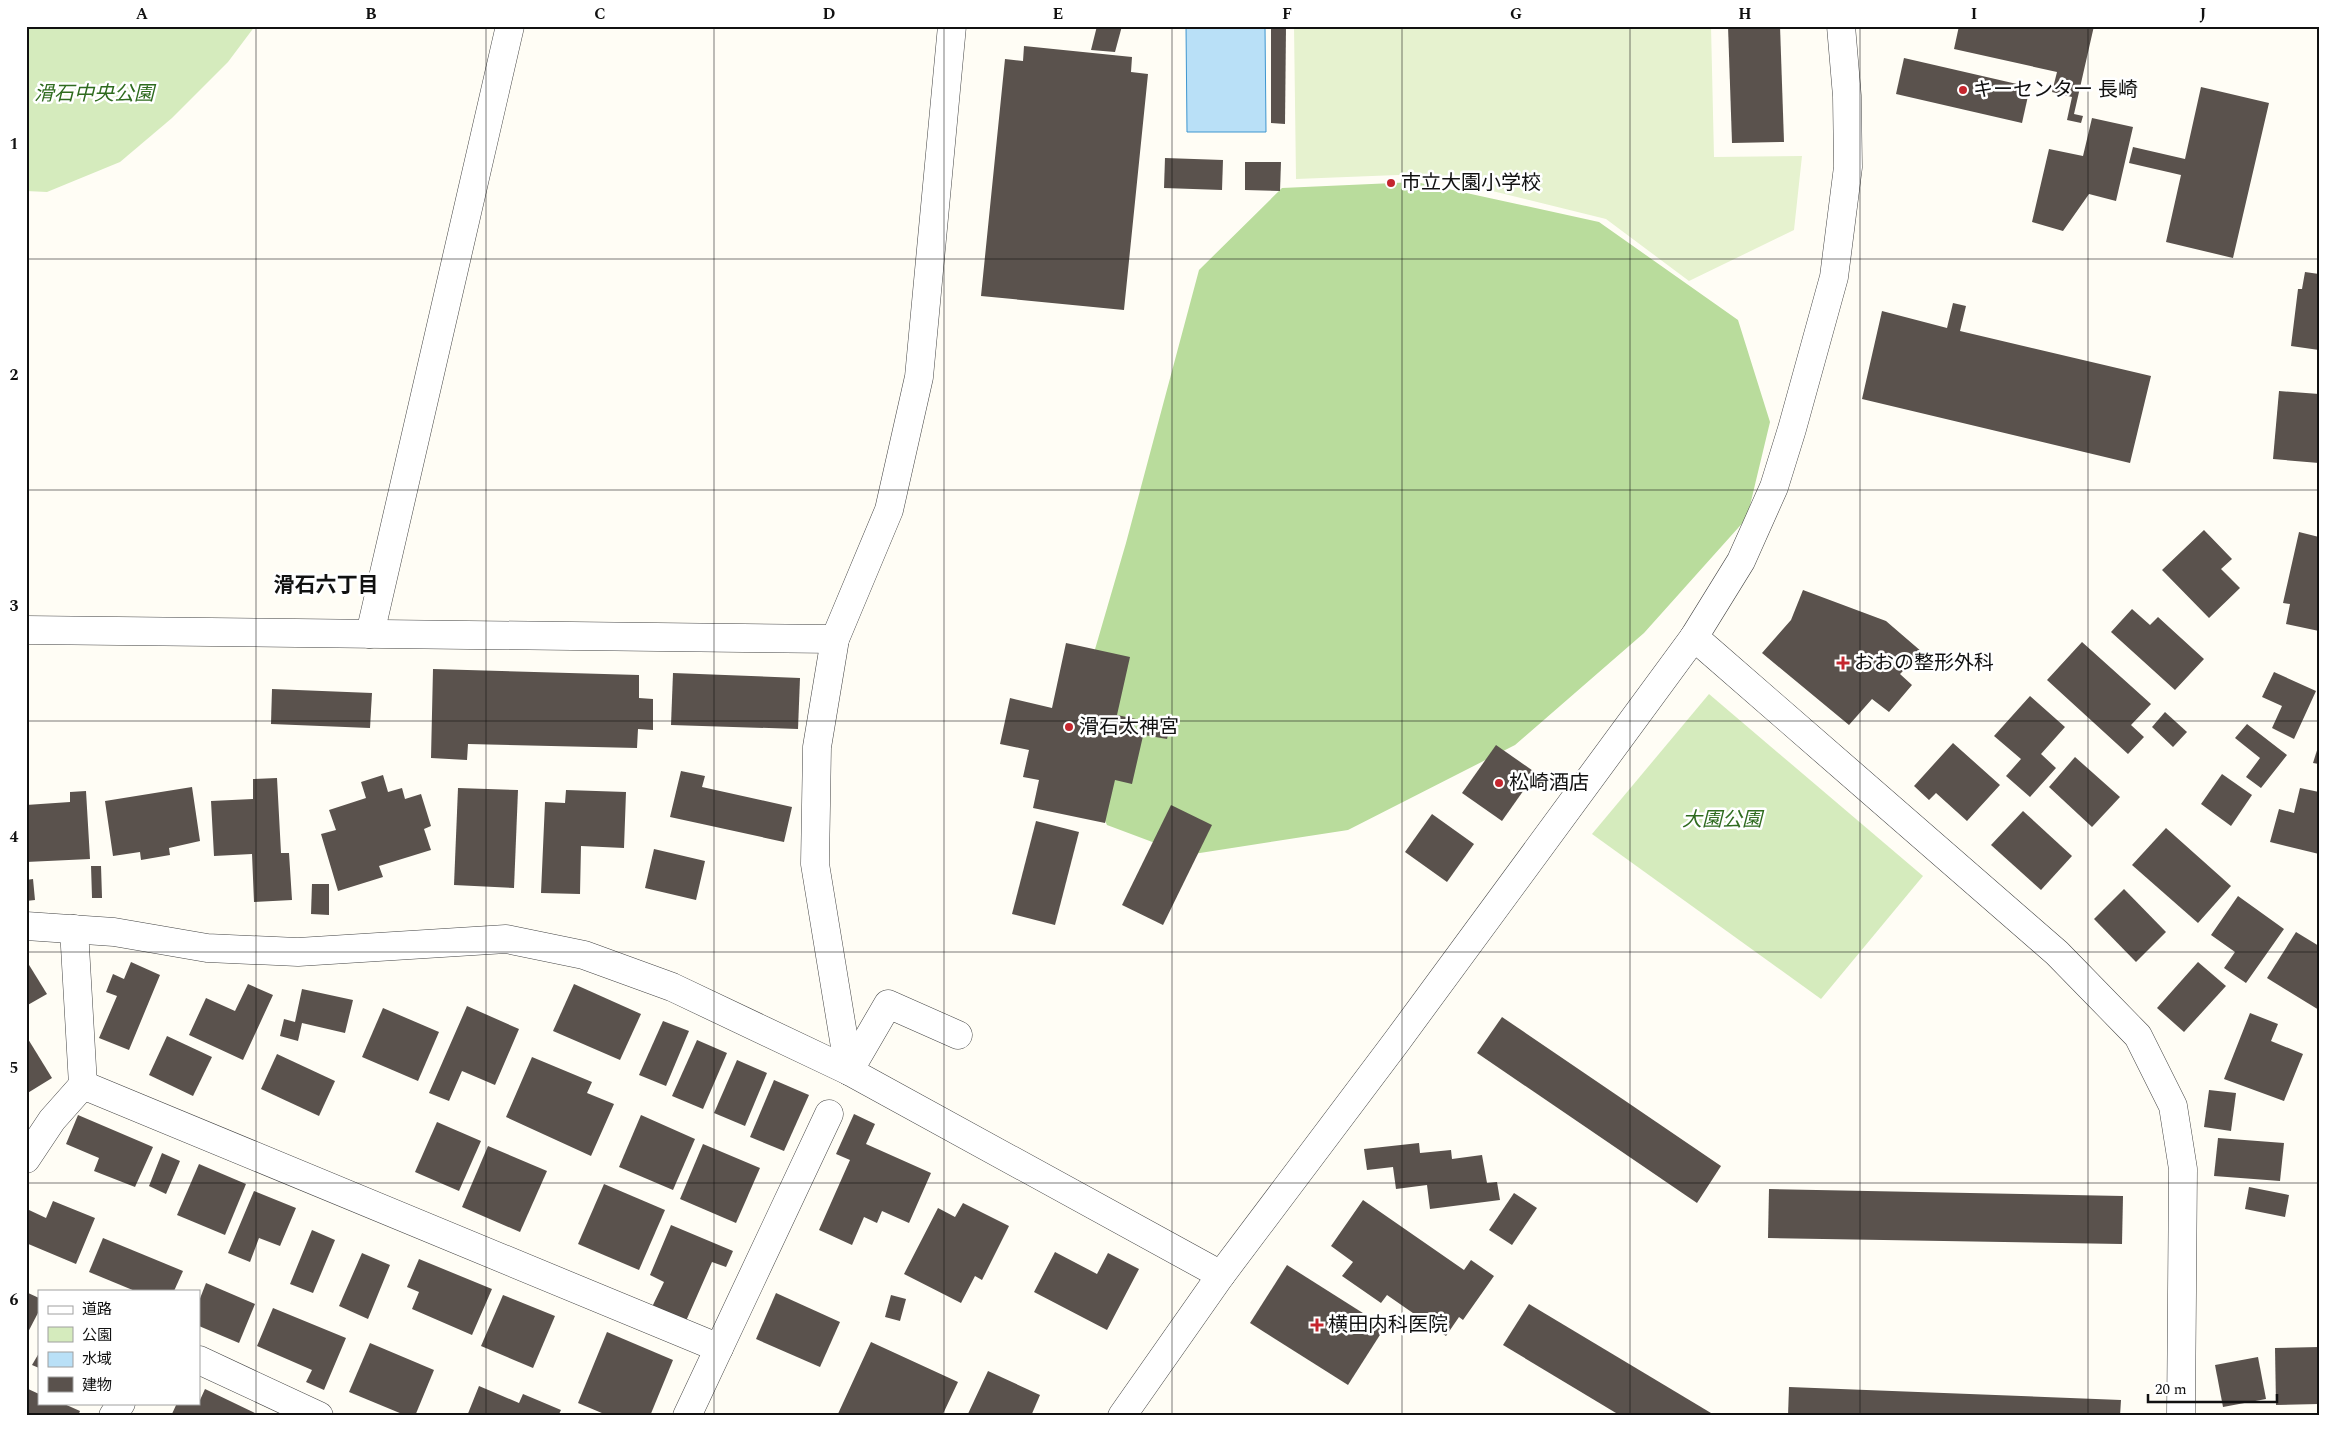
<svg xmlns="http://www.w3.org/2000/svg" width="2345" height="1442" font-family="Spectral,'Noto Sans JP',serif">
<rect width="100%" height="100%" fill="#fffdf5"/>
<g fill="#d5ebbd">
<path d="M26,26H255L228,62L172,118L120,162L47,192L26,191Z"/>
<path d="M1709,694L1923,876L1821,999L1592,834Z"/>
</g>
<path fill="#b9dc9c" d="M1416,182L1599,222L1738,320L1770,422L1747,518L1644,633L1515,745L1348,830L1187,855L1107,825L1070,744L1084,687L1126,543L1199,270L1282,188Z"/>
<path fill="#e6f2cf" d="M1294,26H1711L1714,157L1802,156L1794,230L1689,281L1606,219L1423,174L1296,179Z"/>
<path fill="#b9e0f7" stroke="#3f96cf" d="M1186,26H1265L1266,132H1187Z"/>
<g fill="#5a524d">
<path d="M1097,26H1122L1115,52L1091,50Z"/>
<path d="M1271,26H1286L1285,124L1271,123Z"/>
<path d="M1728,26H1780L1784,142L1732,143Z"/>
<path d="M1959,26H2094L2074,114L2083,116L2081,123L2067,120L2072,97L2052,92L2057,72L1954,49Z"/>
<path d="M1024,46L1132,57L1131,72L1148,74L1124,310L981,296L1005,59L1023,61Z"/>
<path d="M1904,58L2030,87L2022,123L1896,94Z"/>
<path d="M2201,87L2269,103L2233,258L2166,242L2181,175L2129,163L2133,147L2185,159Z"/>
<path d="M2092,118L2133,127L2116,201L2089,194L2063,231L2032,222L2049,149L2083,156Z"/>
<path d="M1165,158L1223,160L1222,190L1164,188Z"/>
<path d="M1245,162H1281L1280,191L1245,190Z"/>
<path d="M2305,272L2319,274V350L2291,346L2298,289H2302Z"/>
<path d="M1953,303L1966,306L1960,331L2151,376L2130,463L1862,399L1882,311L1947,328Z"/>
<path d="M2279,391L2319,394V463L2273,459Z"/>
<path d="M2204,530L2232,559L2221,569L2240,588L2209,618L2162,570Z"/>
<path d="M2299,532L2319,537V631L2286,624L2290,604L2283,603Z"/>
<path d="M1803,590L1886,621L1922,652L1900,674L1912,685L1889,712L1872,699L1849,725L1762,653L1791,620Z"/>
<path d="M2132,609L2150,625L2158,617L2204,659L2175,690L2111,632Z"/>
<path d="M2082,642L2151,704L2131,725L2144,737L2128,754L2047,680Z"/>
<path d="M1066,643L1130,657L1117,715L1136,719L1133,734L1143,736L1132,784L1115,780L1105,823L1033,808L1039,780L1023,777L1029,750L1000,744L1010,698L1052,708Z"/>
<path d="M433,669L639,675V698L653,699V730L638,729L637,748L468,744L467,760L431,758Z"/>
<path d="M2274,672L2316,691L2294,739L2272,728L2282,706L2262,697Z"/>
<path d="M673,673L800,678L798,729L671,725Z"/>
<path d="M272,689L372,693L370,728L271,724Z"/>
<path d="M2030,696L2065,727L2041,754L2056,768L2030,797L2006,776L2021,759L1994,736Z"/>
<path d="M2165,712L2187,732L2173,747L2152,727Z"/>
<path d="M1149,716L1172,720L1167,739L1144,735Z"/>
<path d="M2247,724L2287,755L2261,788L2246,777L2260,758L2235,738Z"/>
<path d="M1953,743L2000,785L1967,821L1936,793L1929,800L1914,786Z"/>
<path d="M2319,744V764L2313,763Z"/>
<path d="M1496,745L1536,773L1502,821L1462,793Z"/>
<path d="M2075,757L2120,797L2092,827L2049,787Z"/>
<path d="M681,771L705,776L702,787L792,807L784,842L670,817Z"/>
<path d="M2222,774L2252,795L2231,826L2201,804Z"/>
<path d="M383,775L388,792L402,788L405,799L421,794L431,826L424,829L431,850L379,866L383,877L338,891L321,834L336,830L329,810L366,798L361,782Z"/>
<path d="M277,778L281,853H289L292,900L254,902L252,854L214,856L211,801L253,799V779Z"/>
<path d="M192,787L200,841L169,848L170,855L141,860L140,852L113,856L105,801Z"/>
<path d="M458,788L518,790L514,888L454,885Z"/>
<path d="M2300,788L2319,792V854L2270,842L2279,809L2294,813Z"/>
<path d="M566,790L626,792L624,848L581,846L580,894L541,893L545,802L565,803Z"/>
<path d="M86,791L90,859L26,862V805L70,802V792Z"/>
<path d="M1171,805L1212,825L1163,925L1122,905Z"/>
<path d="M2023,811L2072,856L2041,890L1991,845Z"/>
<path d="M1432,814L1474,844L1447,882L1405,852Z"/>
<path d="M1036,821L1079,832L1055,925L1012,914Z"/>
<path d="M2166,828L2231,886L2198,923L2132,865Z"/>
<path d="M654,849L705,861L696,900L645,888Z"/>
<path d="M91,866H101L102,898H92Z"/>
<path d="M33,879L35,900L26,901V880Z"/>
<path d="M312,884H329V915L311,914Z"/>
<path d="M2124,889L2166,932L2136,962L2094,919Z"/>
<path d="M2238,896L2284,929L2246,983L2224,968L2235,952L2211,935Z"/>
<path d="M2296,932L2319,946V1010L2267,978Z"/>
<path d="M26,960L47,994L26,1006Z"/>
<path d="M131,962L160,975L129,1050L99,1038L117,996L106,992L113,974L124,979Z"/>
<path d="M2198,962L2226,986L2184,1032L2157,1008Z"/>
<path d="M248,984L273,995L243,1060L189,1035L206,998L235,1011Z"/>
<path d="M574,984L641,1014L620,1060L553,1031Z"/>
<path d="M302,989L353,1000L345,1033L302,1023L298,1041L280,1036L284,1019L295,1022Z"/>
<path d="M467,1006L519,1029L495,1085L462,1071L449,1101L429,1093Z"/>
<path d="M383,1008L439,1032L418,1081L362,1057Z"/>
<path d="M2250,1013L2278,1024L2271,1041L2303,1054L2284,1101L2224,1079Z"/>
<path d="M1502,1017L1721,1166L1697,1203L1477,1053Z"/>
<path d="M663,1021L689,1031L666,1086L639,1075Z"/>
<path d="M167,1036L212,1057L193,1096L149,1075Z"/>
<path d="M28,1039L52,1078L26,1094V1040Z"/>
<path d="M697,1040L727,1053L703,1109L672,1096Z"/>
<path d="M277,1054L335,1081L319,1116L261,1089Z"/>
<path d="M532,1057L592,1082L587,1093L614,1104L591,1156L506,1117Z"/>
<path d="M737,1060L767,1073L745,1126L714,1113Z"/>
<path d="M774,1080L809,1095L784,1151L750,1137Z"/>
<path d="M2209,1090L2236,1093L2231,1131L2204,1127Z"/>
<path d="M854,1114L875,1124L866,1144L931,1173L909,1223L882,1211L877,1223L864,1217L852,1245L819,1230L850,1160L836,1154Z"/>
<path d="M78,1115L153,1147L135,1187L94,1171L99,1158L66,1144Z"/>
<path d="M641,1115L695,1139L673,1190L619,1167Z"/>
<path d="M437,1122L481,1141L459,1191L415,1172Z"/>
<path d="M2218,1138L2284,1143L2280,1181L2214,1176Z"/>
<path d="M1419,1143L1420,1153L1451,1150L1452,1159L1482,1155L1487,1183L1497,1182L1500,1200L1430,1209L1427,1185L1396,1189L1393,1167L1367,1170L1364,1149Z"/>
<path d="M703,1144L760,1168L736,1223L680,1199Z"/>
<path d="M488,1146L547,1171L520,1232L462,1207Z"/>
<path d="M162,1153L180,1161L166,1194L149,1186Z"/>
<path d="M199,1164L246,1184L225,1235L177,1215Z"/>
<path d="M604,1184L665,1210L639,1270L578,1244Z"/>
<path d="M2249,1187L2289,1195L2285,1217L2245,1209Z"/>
<path d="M1769,1189L2123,1196L2122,1244L1768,1238Z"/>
<path d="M254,1191L296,1208L280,1246L259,1238L250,1262L228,1253Z"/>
<path d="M1514,1193L1537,1208L1512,1245L1489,1230Z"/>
<path d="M1363,1200L1464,1270L1471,1260L1494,1276L1463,1320L1459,1317L1446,1336L1387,1295L1381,1303L1342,1276L1353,1262L1331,1246Z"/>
<path d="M53,1201L95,1218L76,1264L26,1243V1216L29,1210L46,1218Z"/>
<path d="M963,1203L1009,1226L982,1280L975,1276L961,1303L904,1274L938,1208L955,1217Z"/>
<path d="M671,1225L733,1251L726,1267L712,1262L686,1321L652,1307L664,1282L650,1275Z"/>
<path d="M312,1230L335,1240L313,1293L290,1284Z"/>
<path d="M103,1238L183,1271L174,1291H135L89,1272Z"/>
<path d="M1055,1252L1097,1274L1108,1253L1139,1269L1107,1330L1034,1292Z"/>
<path d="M362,1253L390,1265L368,1319L339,1306Z"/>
<path d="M419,1259L492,1289L472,1335L412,1309L419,1292L407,1287Z"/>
<path d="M1287,1265L1385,1327L1348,1385L1250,1323Z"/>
<path d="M206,1283L255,1304L239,1343L199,1326V1301Z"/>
<path d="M26,1292L39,1298V1311L26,1336Z"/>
<path d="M776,1293L840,1322L820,1367L756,1339Z"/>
<path d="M503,1295L555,1316L533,1368L481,1346Z"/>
<path d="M891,1295L906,1299L900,1321L885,1317Z"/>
<path d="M1529,1304L1716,1416H1621L1503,1345Z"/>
<path d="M273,1308L346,1338L324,1390L306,1382L312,1370L257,1346Z"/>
<path d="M607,1332L673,1360L650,1416H609L578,1403Z"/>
<path d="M871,1342L958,1382L942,1416H903L896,1413L894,1416H837Z"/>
<path d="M370,1343L434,1370L415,1416H407L349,1392Z"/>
<path d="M2319,1347V1404L2276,1405L2275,1348Z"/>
<path d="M39,1353V1368L32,1365Z"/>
<path d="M2258,1357L2266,1399L2223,1407L2215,1365Z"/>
<path d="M988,1371L1040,1395L1031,1416H967Z"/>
<path d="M479,1386L519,1403L523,1394L561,1410L558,1416H467Z"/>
<path d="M1789,1387L2121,1400L2120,1416H1788Z"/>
<path d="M26,1388L39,1394V1403H62L80,1411L78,1416H26Z"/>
<path d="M205,1389L261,1416H171L177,1403H199V1399L200,1400Z"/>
</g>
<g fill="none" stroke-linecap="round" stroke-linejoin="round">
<g stroke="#444" stroke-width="29">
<g id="minor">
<path d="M26,630L835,639"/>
<path d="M370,634L510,26"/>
<path d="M1694,637L2057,953L2138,1036L2173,1106L2183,1169L2181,1416"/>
<path d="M26,926L114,932L207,948L298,952L506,939L584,955L672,987L849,1071L1221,1275"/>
<path d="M74,929L83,1085"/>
<path d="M849,1071L815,864L817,747L835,639L889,510L919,377L952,26"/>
<path d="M849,1071L888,1004L958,1035"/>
<path d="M26,1159L52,1120L83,1085L719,1348"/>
<path d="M199,1360L319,1416"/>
<path d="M113,1416L121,1403"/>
<path d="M687,1416L829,1114"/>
<path d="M1122,1416L1221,1275L1397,1041L1694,637L1741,561L1774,487L1792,429L1834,277L1848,167L1847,96L1841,26"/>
</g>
</g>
<use href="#minor" stroke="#fff" stroke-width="28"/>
</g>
<path fill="none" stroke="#111" stroke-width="1" stroke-opacity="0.55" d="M256,26V1416M486,26V1416M714,26V1416M944,26V1416M1172,26V1416M1402,26V1416M1630,26V1416M1860,26V1416M2088,26V1416M26,259H2319M26,490H2319M26,721H2319M26,952H2319M26,1183H2319"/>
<g fill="#c4262e" stroke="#fff" stroke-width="2">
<circle cx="1963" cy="90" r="5"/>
<circle cx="1391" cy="183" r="5"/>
<path d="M1840.5 655.5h5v5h5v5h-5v5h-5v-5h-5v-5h5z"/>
<circle cx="1069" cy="727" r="5"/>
<circle cx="1499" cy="783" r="5"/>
<path d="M1314.5 1317.5h5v5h5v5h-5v5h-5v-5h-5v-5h5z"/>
</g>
<g text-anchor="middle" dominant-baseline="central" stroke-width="5" stroke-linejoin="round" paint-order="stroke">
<g font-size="20" fill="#111" stroke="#fff" text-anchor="start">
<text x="1973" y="90">キーセンター 長崎</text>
<text x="1401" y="183">市立大園小学校</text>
<text x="1854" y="663">おおの整形外科</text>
<text x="1079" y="727">滑石太神宮</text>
<text x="1509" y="783">松崎酒店</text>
<text x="1328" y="1325">横田内科医院</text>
</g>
<g font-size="20" font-style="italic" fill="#2f6b1f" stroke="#fff">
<text x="94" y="94">滑石中央公園</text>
<text x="1722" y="820">大園公園</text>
</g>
<g font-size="21" font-weight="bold" fill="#111" stroke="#fff">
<text x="326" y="586">滑石六丁目</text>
</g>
</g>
<rect width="2345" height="1442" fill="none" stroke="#ffffff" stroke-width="55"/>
<rect x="38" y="1290" width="162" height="115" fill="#ffffff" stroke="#a0a0a0"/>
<rect x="48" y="1306" width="25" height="8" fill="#ffffff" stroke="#a0a0a0"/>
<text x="82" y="1314" font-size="15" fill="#111111">道路</text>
<rect x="48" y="1327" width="25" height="15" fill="#d5ebbd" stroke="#a0a0a0"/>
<text x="82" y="1340" font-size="15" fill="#111111">公園</text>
<rect x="48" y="1352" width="25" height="15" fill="#b9e0f7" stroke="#a0a0a0"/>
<text x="82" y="1364" font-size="15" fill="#111111">水域</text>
<rect x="48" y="1377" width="25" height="15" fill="#5a524d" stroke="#a0a0a0"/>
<text x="82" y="1390" font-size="15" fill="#111111">建物</text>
<path d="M2148 1394v8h129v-8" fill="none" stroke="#111111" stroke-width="2.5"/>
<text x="2155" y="1394" font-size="15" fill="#111111" stroke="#ffffff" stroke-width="4" paint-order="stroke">20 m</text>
<rect x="28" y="28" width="2290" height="1386" fill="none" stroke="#111" stroke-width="2"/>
<g font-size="16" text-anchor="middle" font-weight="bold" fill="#111">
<text x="142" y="19">A</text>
<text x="371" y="19">B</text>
<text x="600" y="19">C</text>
<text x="829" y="19">D</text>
<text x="1058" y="19">E</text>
<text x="1287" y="19">F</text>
<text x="1516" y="19">G</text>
<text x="1745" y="19">H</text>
<text x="1974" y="19">I</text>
<text x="2203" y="19">J</text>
<text x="14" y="149">1</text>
<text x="14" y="380">2</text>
<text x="14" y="611">3</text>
<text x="14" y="842">4</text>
<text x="14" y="1073">5</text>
<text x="14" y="1305">6</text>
</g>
</svg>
